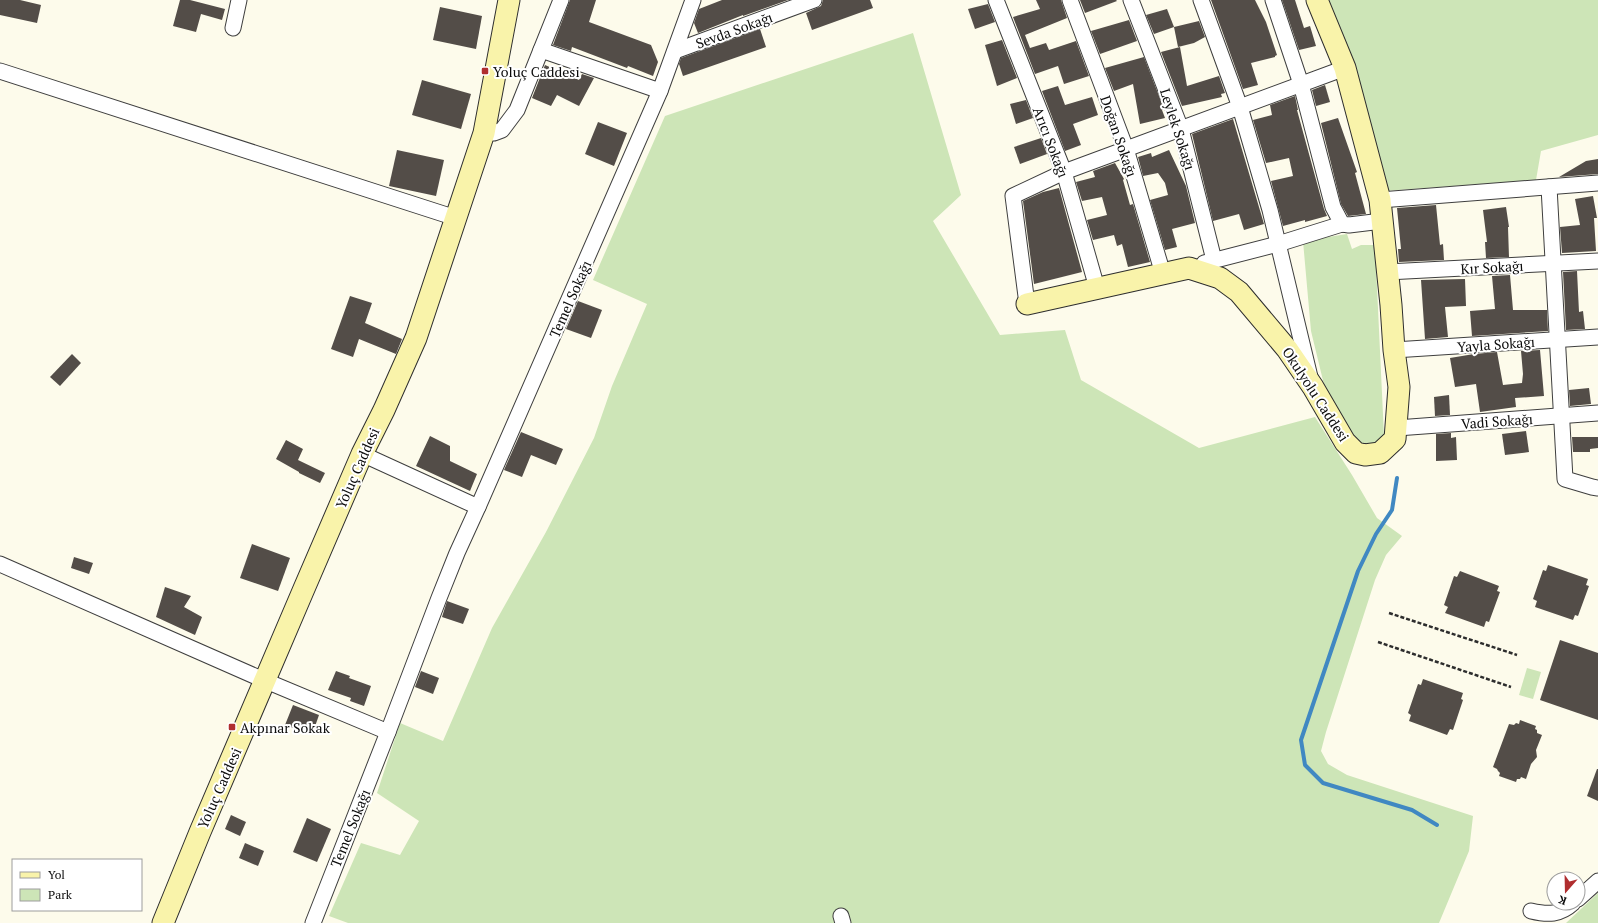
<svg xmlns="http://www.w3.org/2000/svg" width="1598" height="923" font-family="'PT Serif',serif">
<rect width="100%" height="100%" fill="#fdfbeb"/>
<g fill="#cde5b7">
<path d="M1326,0H1598V135L1541,151L1536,180L1384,191Z"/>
<path d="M913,33L961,195L933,221L1000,335L1065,330L1081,380L1199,448L1315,417L1352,475L1377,518L1402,536L1386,555L1375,580L1326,732L1321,751L1328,764L1347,775L1473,816L1469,851L1439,923H348L329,916L361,843L400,855L419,821L377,793L400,723L443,741L492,628L546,532L594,438L612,386L647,304L593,280L665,116Z"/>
<path d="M1347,234L1352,249L1361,245H1375L1384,436L1375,444L1357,446L1327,397L1311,331L1303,241Z"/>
<path d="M1527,668L1541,672L1533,699L1519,695Z"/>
<path d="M1598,893V923H1566Z"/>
</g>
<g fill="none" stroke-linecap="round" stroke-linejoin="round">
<path stroke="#4088c2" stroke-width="4" d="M1397,478L1392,510L1376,534L1358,571L1301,740L1305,765L1323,783L1412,810L1437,825"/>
</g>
<g fill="#534d48">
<path d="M0,0H20L41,5L37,23L0,15Z"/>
<path d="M180,0H190L225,9L222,20L201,14L196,32L173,26Z"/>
<path d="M570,0H596L589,22L651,45L658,62L653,76L628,66L627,68L572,47L571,51L553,45Z"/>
<path d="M722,0H788L743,16V15L698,33L694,23L699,9Z"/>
<path d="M823,0H870L873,8L812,30L806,13L821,6Z"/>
<path d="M1036,0H1061L1067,18L1025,35L1030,48L1046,43L1049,50L1076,41L1089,76L1064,84L1058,66L1035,74L1013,17L1040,9Z"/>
<path d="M1080,0H1116L1117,1L1085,13Z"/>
<path d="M1211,0H1255L1266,22L1277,55L1275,56V57L1251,63L1258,85L1243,89Z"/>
<path d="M1282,0H1295L1304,28L1310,26L1316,46L1299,50Z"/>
<path d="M988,4L995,22L975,29L968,9Z"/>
<path d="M440,7L482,16L476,49L433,40Z"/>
<path d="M1167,9L1174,27L1154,34L1146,15Z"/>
<path d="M1129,20L1137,41L1100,54L1091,31Z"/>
<path d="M1199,21L1205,37L1194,43L1178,47L1174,27Z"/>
<path d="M760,29L766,47L683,76L679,64L681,58Z"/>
<path d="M1002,40L1017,78L997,86L985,45Z"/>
<path d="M1180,47L1187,86L1219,76L1225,93L1221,94L1222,97L1182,106L1161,52Z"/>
<path d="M1144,57L1164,109L1162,110L1165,118L1140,124L1133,84L1114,91L1105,68Z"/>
<path d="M545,65L579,80L582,74L594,78L579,106L557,95L551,106L532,98Z"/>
<path d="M422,80L471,94L461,129L412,115Z"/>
<path d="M1325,85L1330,102L1316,106L1312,90Z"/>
<path d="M1058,86L1065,105L1092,97L1098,115L1073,124L1081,145L1065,151L1042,91Z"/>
<path d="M1295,96L1298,110H1297L1324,209L1327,216L1305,222V220L1283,226L1271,181L1293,176L1289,158L1266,163L1253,120L1272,115L1270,105Z"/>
<path d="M1026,100L1033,118L1016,124L1010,104Z"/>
<path d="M1338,118L1357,172L1355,173L1366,214L1348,216L1341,204L1321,123Z"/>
<path d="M1233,119L1264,224L1244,230L1239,214L1213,221L1192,134Z"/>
<path d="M598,122L627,133L614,166L585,154Z"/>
<path d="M1041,138L1047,154L1020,164L1014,147Z"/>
<path d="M397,150L444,160L436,196L389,186Z"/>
<path d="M1169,150L1186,186L1195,223L1172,229L1177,247L1165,250L1150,200L1168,195L1165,183L1158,173L1143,176L1138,157L1151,153L1152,157Z"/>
<path d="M1598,159V174L1559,177L1586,161Z"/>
<path d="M1115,163L1124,179L1123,180L1130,205L1133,204L1150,262L1128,267L1122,244L1117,246L1114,235L1093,240L1087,220L1107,215L1102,197L1082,201L1076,182L1095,177L1093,171Z"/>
<path d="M1059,188L1082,272L1034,284L1023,201L1043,192Z"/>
<path d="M1593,196L1597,218H1594L1596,251L1562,253L1560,227L1580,225L1575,199Z"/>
<path d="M1436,205L1440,245L1443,244L1444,260L1399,262L1398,249H1401L1397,208Z"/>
<path d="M1506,207L1509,227H1508L1509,257L1486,258L1485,242H1487L1483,210Z"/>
<path d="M1577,271L1579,312L1583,311L1585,329L1566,330L1563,272Z"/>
<path d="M1510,275L1513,310H1547L1548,331L1472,336L1470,311L1495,309L1492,276Z"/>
<path d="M1465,279L1466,306L1445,307L1448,337L1425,339L1421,280Z"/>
<path d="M350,296L372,303L365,323L402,339L396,354L359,339L353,357L331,349Z"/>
<path d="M578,301L602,310L591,338L566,329Z"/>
<path d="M1540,350L1544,396L1515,398L1516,407L1480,412L1476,384L1455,387L1450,358L1474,354L1497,352L1503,385L1522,383L1523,374L1521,351Z"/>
<path d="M72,354L81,363L60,386L50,377Z"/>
<path d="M1589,388L1591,404L1570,406L1569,390Z"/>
<path d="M1449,395L1450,415L1435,416L1434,397Z"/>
<path d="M1526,431L1529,452L1505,455L1502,434Z"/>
<path d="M521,432L563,449L556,465L531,455L522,477L504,470Z"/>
<path d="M1451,433V438L1456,437L1457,460L1436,461V434Z"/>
<path d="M430,436L450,446V461L477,474L470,491L416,466Z"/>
<path d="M1572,437H1598V448L1590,449V452H1573Z"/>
<path d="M286,440L303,449L298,460L325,473L320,483L299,473V472L276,459Z"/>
<path d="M252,544L290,558L278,591L240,578Z"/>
<path d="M74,557L93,563L89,574L71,568Z"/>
<path d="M1548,565L1588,579L1586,585L1589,586L1578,616L1575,615L1573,620L1535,607L1537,601L1533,599L1543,570L1546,571Z"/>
<path d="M1460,571L1499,586L1497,591L1500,592L1489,622L1486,621L1484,627L1445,613L1448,607L1444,605L1454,576L1457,577Z"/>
<path d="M165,587L191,596L184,607L202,617L195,635L156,617Z"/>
<path d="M447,601L469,609L463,624L442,617Z"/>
<path d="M1560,640L1598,653V720L1540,700Z"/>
<path d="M336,671L350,676L349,678L371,686L364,706L350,701L351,698L328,690Z"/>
<path d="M421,671L439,678L433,694L415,687Z"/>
<path d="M1423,679L1463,693L1461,699L1463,700L1453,730L1450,729L1447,735L1409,721L1411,715L1408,713L1418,684L1421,685Z"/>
<path d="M293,705L319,715L312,735L285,725Z"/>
<path d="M1520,720L1536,726L1535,729L1537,730V733L1542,735L1536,750L1537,757L1531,764L1526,779L1521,777L1520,779H1517L1516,782L1499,776L1500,773L1498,771L1497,769L1493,767L1509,724L1514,725L1516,723L1519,724Z"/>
<path d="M1597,769H1598V801L1587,796Z"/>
<path d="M231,815L246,822L240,836L225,829Z"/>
<path d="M307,818L331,829L317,862L293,852Z"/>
<path d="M245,843L264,851L258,866L239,858Z"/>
</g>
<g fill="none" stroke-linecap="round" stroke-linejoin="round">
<g stroke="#3e3e3e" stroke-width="17">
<g id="street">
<path d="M996,0L1064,172L1097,288"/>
<path d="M1070,0L1126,149L1163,274"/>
<path d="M1131,0L1181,129L1214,260"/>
<path d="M1201,0L1240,107L1270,210L1310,377"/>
<path d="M1273,0L1301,84L1333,207L1342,224L1349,225L1382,221"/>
<path d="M233,28L239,0"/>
<path d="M541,50L660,91L693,0"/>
<path d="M675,51L814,0"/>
<path d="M0,71L456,218"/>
<path d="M484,133H494L502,130L517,110L561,0"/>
<path d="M1549,187L1565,479L1592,487L1598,488"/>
<path d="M1380,200L1598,183"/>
<path d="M1204,263L1278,244L1342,224"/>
<path d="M1387,272L1598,261"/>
<path d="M1027,304L1013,196L1064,172L1345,68"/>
<path d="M1394,350L1598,337"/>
<path d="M1397,428L1598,413"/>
<path d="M362,454L478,507"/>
<path d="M0,564L266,681L388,732"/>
<path d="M1578,899L1598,881"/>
<path d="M1531,911C1548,915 1560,915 1573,903"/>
<path d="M841,916L843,923"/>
<path d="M313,923L388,732L439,598L457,553L478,507L660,91"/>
</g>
</g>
<g stroke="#2d2d2d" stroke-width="23">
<g id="secondary">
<path d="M1027,304L1189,268L1220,278L1239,292L1287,349L1313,387L1345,442L1356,453L1365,455L1380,453L1395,439L1399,387L1394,350L1391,305L1380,200L1345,68L1317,0"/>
<path d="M163,923L200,832L303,591L362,454L384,410L416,338L484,133L509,0"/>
</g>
</g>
<g stroke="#2d2d2d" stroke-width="2.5" stroke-dasharray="4 2" stroke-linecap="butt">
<path d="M1389,613L1517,655"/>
<path d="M1378,642L1511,687"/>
</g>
<use href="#street" stroke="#fff" stroke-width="15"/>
<use href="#secondary" stroke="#f9f3aa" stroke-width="21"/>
</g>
<g fill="#b02e2f" stroke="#fff" stroke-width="1.5">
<rect x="481" y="67" width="8" height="8" rx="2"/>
<rect x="228" y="723" width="8" height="8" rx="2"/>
</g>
<g text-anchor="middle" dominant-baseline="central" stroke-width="4" stroke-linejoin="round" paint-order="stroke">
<g font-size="14" fill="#0b0b0b" stroke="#fff">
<text transform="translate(734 30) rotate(-20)">Sevda Sokağı</text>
<text transform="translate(1178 129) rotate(72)">Leylek Sokağı</text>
<text transform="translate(1119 136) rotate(71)">Doğan Sokağı</text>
<text transform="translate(1051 142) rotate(69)">Arıcı Sokağı</text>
<text transform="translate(1492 267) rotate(-3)">Kır Sokağı</text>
<text transform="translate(570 299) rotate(-66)">Temel Sokağı</text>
<text transform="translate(1496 344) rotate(-4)">Yayla Sokağı</text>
<text transform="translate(1316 394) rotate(57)">Okulyolu Caddesi</text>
<text transform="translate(1497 421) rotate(-4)">Vadi Sokağı</text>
<text transform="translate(357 468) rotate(-66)">Yoluç Caddesi</text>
<text transform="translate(219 788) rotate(-66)">Yoluç Caddesi</text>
<text transform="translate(350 828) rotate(-68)">Temel Sokağı</text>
</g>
<g font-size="14" fill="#0b0b0b" stroke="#fff" text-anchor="start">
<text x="493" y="71">Yoluç Caddesi</text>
<text x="240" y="727">Akpınar Sokak</text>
</g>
</g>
<rect x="12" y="859" width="130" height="52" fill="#ffffff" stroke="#9d9d9d"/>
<rect x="20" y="872" width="20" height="6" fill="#f9f3aa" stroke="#9d9d9d"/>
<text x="48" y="879" font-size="12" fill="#0b0b0b">Yol</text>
<rect x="20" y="889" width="20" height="12" fill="#cde5b7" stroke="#9d9d9d"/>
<text x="48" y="899" font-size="12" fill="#0b0b0b">Park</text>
<g transform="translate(1566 891) rotate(200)"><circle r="19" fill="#ffffff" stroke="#9d9d9d"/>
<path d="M0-3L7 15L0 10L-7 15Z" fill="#b02e2f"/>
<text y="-6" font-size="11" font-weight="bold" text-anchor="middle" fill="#0b0b0b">K</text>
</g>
</svg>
